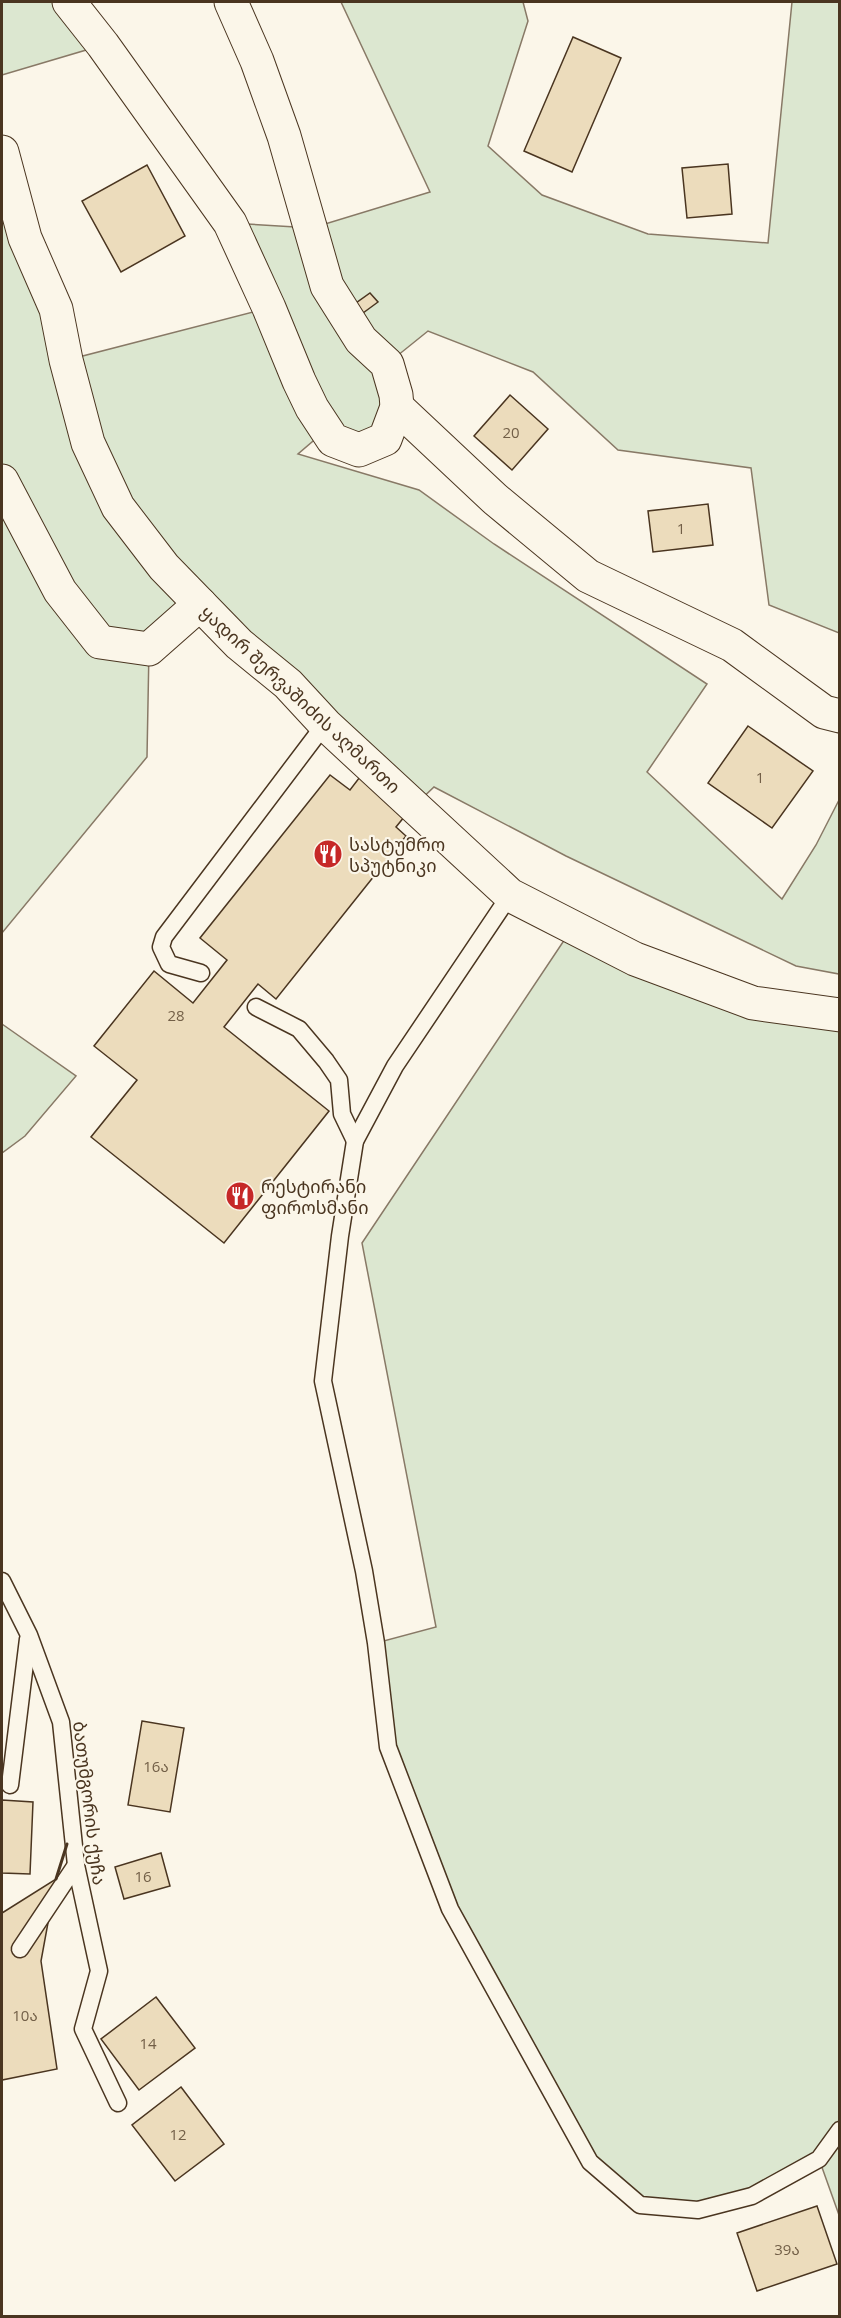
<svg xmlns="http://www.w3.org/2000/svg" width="841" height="2318" font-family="'Open Sans','Noto Sans Georgian',sans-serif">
<rect width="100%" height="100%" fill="#fbf6e9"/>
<g fill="#dce7d0" stroke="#887966" stroke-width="1.5">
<path d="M2,2H69L103,45L2,75Z"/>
<path d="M341,2H523L528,21L488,146L542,195L648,234L768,243L792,2H839V633L769,605L751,468L618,450L533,372L428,331L387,364L385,439L326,430L298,454L419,490L494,544L707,684L647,772L782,899L816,845L839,800V974L796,966L566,856L434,787L414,806L200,604L149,649L147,757L2,933V152L67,360L269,308L230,223L312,228L430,192Z"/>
<path d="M573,927L839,1015V2215L819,2159L698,2210L640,2205L590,2162L450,1909L388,1747L376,1643L436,1627L362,1243Z"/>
<path d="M2,1024L76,1076L25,1136L2,1153Z"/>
</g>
<g fill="#ecdcbc" stroke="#4a3520" stroke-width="1.5">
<path d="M573,37L621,58L572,172L524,151Z"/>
<path d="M728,164L732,214L687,218L682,168Z"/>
<path d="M147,165L185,236L121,272L82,201Z"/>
<path d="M370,293L378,302L363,313L356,303Z"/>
<path d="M510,395L548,429L512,470L474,436Z"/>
<path d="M708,504L713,545L653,552L648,511Z"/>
<path d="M748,726L813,771L772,828L708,783Z"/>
<path d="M366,769L413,806L396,827L406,836L276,999L258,984L224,1027L329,1111L224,1243L91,1137L137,1080L94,1046L154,971L193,1003L227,960L200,938L330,775L350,790Z"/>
<path d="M142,1721L184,1728L170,1812L128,1805Z"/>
<path d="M2,1800L33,1802L30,1874L2,1873Z"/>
<path d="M161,1853L170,1886L124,1899L115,1867Z"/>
<path d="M56,1879L41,1961L57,2069L2,2080V1913Z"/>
<path d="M156,1997L195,2048L139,2090L101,2039Z"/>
<path d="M181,2087L224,2144L175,2181L132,2125Z"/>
<path d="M817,2206L837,2264L757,2291L737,2233Z"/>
</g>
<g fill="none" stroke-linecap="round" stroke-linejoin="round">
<g stroke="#4a3520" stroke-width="19">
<g id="lane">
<path d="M510,895L395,1066L355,1141L340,1236L323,1381L364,1571L376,1643L388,1747L450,1909L590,2162L640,2205L698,2210L752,2196L819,2159L840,2130"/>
<path d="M201,973L169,964L161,947L164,937L325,724"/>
<path d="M256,1007L299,1029L326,1061L339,1080L342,1114L355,1141"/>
<path d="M2,1581L29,1635L61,1722L76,1865L99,1971L83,2029L118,2103"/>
<path d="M10,1785L28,1639"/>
<path d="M20,1949L76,1865"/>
</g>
</g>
<g stroke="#4a3520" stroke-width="35">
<g id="street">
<path d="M397,407L495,499L588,576L732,645L824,712L840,716"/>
<path d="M2,481L60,591L100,642L149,649L200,604"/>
</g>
</g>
<g stroke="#4a3520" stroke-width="35">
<g id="secondary">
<path d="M69,2L103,45L230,223L269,308L299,381L312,408L333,440L359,450L385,439L397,407L396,395L387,364L361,340L327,286L284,136L257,61L231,2"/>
<path d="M2,152L25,238L56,309L66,360L88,443L118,507L164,567L239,644L288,684L325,724L510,895L635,959L753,1003L840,1015"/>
</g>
</g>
<use href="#lane" stroke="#fbf6e9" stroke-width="16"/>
<use href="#street" stroke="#fbf6e9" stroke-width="33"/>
<use href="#secondary" stroke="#fbf6e9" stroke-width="33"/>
<path stroke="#4a3520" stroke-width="3" d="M56,1879L67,1844"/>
</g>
<defs>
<g id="restaurant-disc" transform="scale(1.5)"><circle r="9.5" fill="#c62828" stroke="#fbf6e9"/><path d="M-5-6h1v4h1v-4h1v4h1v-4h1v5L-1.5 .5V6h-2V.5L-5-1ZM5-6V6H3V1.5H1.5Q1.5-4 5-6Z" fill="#fff"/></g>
</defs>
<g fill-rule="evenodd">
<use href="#restaurant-disc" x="328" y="854"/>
<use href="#restaurant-disc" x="240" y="1196"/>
</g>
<g text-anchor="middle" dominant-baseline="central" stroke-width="4.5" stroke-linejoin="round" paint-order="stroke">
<g font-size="15" fill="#725f47">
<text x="511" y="432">20</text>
<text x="681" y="528">1</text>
<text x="760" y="777">1</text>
<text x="176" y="1015">28</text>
<text x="156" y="1766">16ა</text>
<text x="143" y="1876">16</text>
<text x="25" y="2015">10ა</text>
<text x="148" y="2043">14</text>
<text x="178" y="2134">12</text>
<text x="787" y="2249">39ა</text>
</g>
<g font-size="18" fill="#4a3520" stroke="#fbf6e9">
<text transform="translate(301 699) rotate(43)">ყადირ შერვაშიძის აღმართი</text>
<text transform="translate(90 1803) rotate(83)">ბათუმგორის ქუჩა</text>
</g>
<g font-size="18" fill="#4a3520" stroke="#fbf6e9" text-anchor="start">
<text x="349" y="844">სასტუმრო<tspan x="349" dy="21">სპუტნიკი</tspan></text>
<text x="261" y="1186">რესტირანი<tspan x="261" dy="21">ფიროსმანი</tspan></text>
</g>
</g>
<rect width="841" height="2318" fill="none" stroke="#4a3520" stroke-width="6"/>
</svg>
